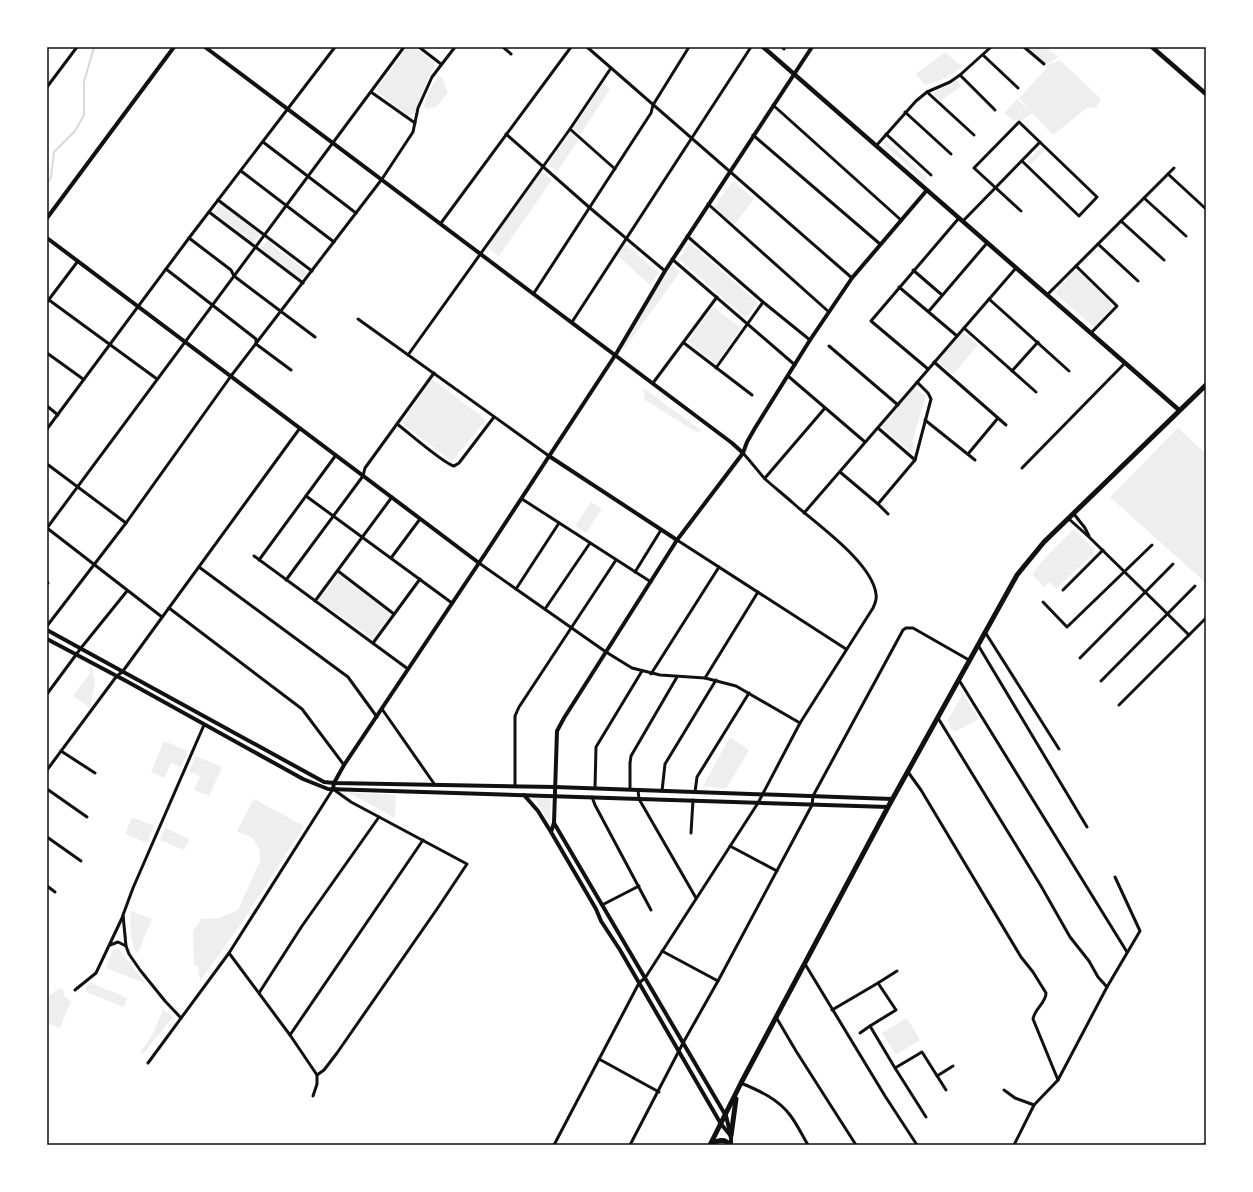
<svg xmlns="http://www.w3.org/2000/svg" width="1253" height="1192" font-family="Montserrat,sans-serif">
<rect width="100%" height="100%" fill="#fff"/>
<g fill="#eee">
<path d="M414,47L435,63L414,114L408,116L376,90L407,48Z"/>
<path d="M1026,47H1046L1059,57L1045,65Z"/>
<path d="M945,52L962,67L946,78L925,85L916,74Z"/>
<path d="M1060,60L1101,99L1096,108L1088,107L1053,135L1032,113L1019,123L1016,119L1014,121L1004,113L1017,99L1031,112L1019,98L1047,68L1046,65Z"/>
<path d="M439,76L442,78L448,93L436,107L427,109L424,107C427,96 431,85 439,76Z"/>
<path d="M956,81L962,85L941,101L933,93Z"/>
<path d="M603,84L610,89L580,135L573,128Z"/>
<path d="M571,132L579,139L557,172L548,164Z"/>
<path d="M885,140L927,178L924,181L883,143Z"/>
<path d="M1042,147L1045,150L1030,165L1027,161Z"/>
<path d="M541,171L552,180L499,256L487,247Z"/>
<path d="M733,181L754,199L734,225L714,207Z"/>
<path d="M221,203L260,234L253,243L214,212Z"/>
<path d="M267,241L307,272L300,281L261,249Z"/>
<path d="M690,243L758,303L746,318L679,259Z"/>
<path d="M625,244L659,273L650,285L618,256Z"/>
<path d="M672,265L680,272L624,349L621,346Z"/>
<path d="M1076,269L1114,305L1094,327L1055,293Z"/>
<path d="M713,307L741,328L716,364L687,342Z"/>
<path d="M963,332L978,345L953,374L937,361Z"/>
<path d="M432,379L486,420L453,460H450L402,423Z"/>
<path d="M913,387L926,396L912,442L914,446L912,453L880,425Z"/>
<path d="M643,388L702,431L696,432L645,400Z"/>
<path d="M1178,428L1206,454V583L1110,497Z"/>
<path d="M591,502L602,509L586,533L575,526Z"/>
<path d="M1074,529L1094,549V553L1056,589L1050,582L1044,587L1032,574L1044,559Z"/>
<path d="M338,574L391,614L373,639L318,600Z"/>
<path d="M89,667H92L95,682L90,708L73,696L90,673Z"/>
<path d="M963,694L979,719L954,732L947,721Z"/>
<path d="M730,737L749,750L726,789L703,786Z"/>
<path d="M164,741L188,751L181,767L171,763L164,778L151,772Z"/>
<path d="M196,756L222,767L209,796L194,790L200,776L189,771Z"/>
<path d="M347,792L396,795L395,818Z"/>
<path d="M534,797L551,798L550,821H548Z"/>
<path d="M254,799L304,826L241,924L200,981L198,967L194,965L193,931L201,919L219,918L238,910L260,861V851L253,838L237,831Z"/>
<path d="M132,817L154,826L147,843L125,834Z"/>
<path d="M165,828L189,839L184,850L160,840Z"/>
<path d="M131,911L152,919L139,950L136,954C131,940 129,926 131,911Z"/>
<path d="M117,948L119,949L146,984L106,968L113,950Z"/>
<path d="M91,983L127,998L124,1007L86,992V987Z"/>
<path d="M60,988L63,990C63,996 65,999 71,1001L60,1028L47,1023V997Z"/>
<path d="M163,1009L173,1017L143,1054L140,1053L153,1034Z"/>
<path d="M907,1018L920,1040L896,1055L882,1033Z"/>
</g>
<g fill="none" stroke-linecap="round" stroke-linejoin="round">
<path stroke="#d9d9d9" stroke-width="2" d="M47,184L51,177L54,152L75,131L84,115V82L94,47"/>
<g stroke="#111" stroke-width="3">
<path d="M419,47L441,64"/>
<path d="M503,47L511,54"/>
<path d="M587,47L852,278"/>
<path d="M782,47L784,49"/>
<path d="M1024,47L1044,64"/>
<path d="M983,55L1018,88"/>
<path d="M960,75L995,110"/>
<path d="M47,87L77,47"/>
<path d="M371,92L415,123"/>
<path d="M927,92L974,135"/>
<path d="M773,105L901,220"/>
<path d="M905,112L951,154"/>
<path d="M570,129L615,169"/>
<path d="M506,134L590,208L665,271"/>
<path d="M886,134L931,175"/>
<path d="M753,135L880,244"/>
<path d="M263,142L356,213"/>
<path d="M876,146L916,101L927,92L950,82L960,75L991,47"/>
<path d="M241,171L334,242"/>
<path d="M1168,174L1206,209"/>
<path d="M1144,198L1186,236"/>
<path d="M218,200L312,271"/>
<path d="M708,204L829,312"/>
<path d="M1021,211L974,168L1019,122L1097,197L1079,216L1022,161"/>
<path d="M209,212L303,283"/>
<path d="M963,221L1040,142"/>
<path d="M1121,221L1164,260"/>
<path d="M441,223L571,47"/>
<path d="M687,236L763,302L810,340"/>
<path d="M189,238L231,270L234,276L315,337"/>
<path d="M1098,244L1138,281"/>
<path d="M672,259L795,365"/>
<path d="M1076,266L1117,306L1091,333"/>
<path d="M166,269L256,339V344L291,370"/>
<path d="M913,270L942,295"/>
<path d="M899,287L957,336"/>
<path d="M534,293L651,113L653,105L689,47"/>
<path d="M1047,295L1174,168"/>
<path d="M989,299L1069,371"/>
<path d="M49,300L157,379"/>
<path d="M47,302L78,261"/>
<path d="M929,311L987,243"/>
<path d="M358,319L549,456"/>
<path d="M572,322L751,47"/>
<path d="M964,328L1036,392"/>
<path d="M684,343L752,395"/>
<path d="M829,346L898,405"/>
<path d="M47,353L83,379"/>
<path d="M408,355L570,129L611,68"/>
<path d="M934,362L1006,425"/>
<path d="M716,368L763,302"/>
<path d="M928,369L871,321L959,218"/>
<path d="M1012,371L1038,342"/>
<path d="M788,376L865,442"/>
<path d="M653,383L717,297"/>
<path d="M47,406L58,415"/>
<path d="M925,420L975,460"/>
<path d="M397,424C408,432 444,464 454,466L459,463L494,417"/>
<path d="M878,428L915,460"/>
<path d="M47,429L189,238L335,47"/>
<path d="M968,454L998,418"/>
<path d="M47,464L126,523"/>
<path d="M1022,468L1125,363"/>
<path d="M840,472L878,504L888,514"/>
<path d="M765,478L825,408"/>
<path d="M306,496L452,603"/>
<path d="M522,499L651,582"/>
<path d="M878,504L915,460L931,399L928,393L917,382"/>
<path d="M804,513L1016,268"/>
<path d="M1074,514L1085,528L1089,536"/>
<path d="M1069,519L1089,537L1189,635"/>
<path d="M47,528L404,47"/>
<path d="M47,528L162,617"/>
<path d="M677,540L846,649"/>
<path d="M254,556L408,669"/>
<path d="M391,558L420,519"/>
<path d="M259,560L336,455"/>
<path d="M479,563L606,652L632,668L660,675L705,678L736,686L800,723"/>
<path d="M199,567L348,677L377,717"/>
<path d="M338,571L394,614"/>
<path d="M635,572L661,530"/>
<path d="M286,580L363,476L365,468L434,373"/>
<path d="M47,583H48"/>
<path d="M516,589L559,523"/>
<path d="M1063,590L1103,550"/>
<path d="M315,601L392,497"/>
<path d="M1043,602L1067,627L1152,545"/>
<path d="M169,608L302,709L344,765"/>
<path d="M545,609L590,543"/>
<path d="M47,626L126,523L231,376L382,179L413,132L418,108L432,77L455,47"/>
<path d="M985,632L1059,749"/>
<path d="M373,643L420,579"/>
<path d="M978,645L1087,827"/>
<path d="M1080,658L1173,564"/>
<path d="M651,674L719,567"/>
<path d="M705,678L758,592"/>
<path d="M959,680L1127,952"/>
<path d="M1101,681L1195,586"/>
<path d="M47,694L81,648L127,591"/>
<path d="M1119,705L1206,618"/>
<path d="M382,709L435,785"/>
<path d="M938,718L1041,886L1070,937L1089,961L1098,977L1107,987"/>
<path d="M61,751L95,773"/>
<path d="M47,770L116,677L123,671L300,428"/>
<path d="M908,772L921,790L1021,957L1033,972L1046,993C1046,1003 1035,1008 1033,1019L1058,1080"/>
<path d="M515,786V716L519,707L616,560"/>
<path d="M595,788L596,747L642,671"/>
<path d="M47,789L87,817"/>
<path d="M630,789V763L631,756L677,677"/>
<path d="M638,790L639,799L696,898"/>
<path d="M662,791L665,764L716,680"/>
<path d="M695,792L697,777L749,693"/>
<path d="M592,797L595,805L651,910"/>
<path d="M691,833L693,800"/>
<path d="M47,837L81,861"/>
<path d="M730,846L777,871"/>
<path d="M47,886L55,892"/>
<path d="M602,905L639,886"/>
<path d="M110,945L118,942L126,946"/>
<path d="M662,951L718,981"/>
<path d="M229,953L290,1035L317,1075"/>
<path d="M805,964L885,1096L917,1145"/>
<path d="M878,983L897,971"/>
<path d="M75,990L96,973L123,916"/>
<path d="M259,993L302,926L379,817"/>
<path d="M832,1010L878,983L896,1010L870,1026L895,1068L922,1052L946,1090"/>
<path d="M776,1017L796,1051L856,1145"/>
<path d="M181,1018L165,1001L140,970L129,954L126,946L123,915L133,888L204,725"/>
<path d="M860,1033L870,1026"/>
<path d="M290,1035L423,840"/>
<path d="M599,1059L659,1092"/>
<path d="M148,1063L229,953L333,789L351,802L467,864L437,909L337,1053L324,1070L317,1075"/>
<path d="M895,1068L926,1117"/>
<path d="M937,1076L953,1066"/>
<path d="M741,1083C760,1091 778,1099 790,1115C797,1124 802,1135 808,1145"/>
<path d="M1004,1090L1015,1098L1034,1105"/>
<path d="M313,1096L317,1084V1075"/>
<path d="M554,1145L639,983L645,978L758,803L800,723L873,608C875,604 877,599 876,594C872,562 816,524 793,503C784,495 774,487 765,479C758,471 751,462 743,453"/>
<path d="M630,1145L683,1043L718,981L812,805L813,796L903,630L906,628H913L969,660"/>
<path d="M1014,1145L1034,1105L1058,1080L1107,987L1140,931L1115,877"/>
<path d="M1203,1145L1206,1144"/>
</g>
<g stroke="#111" stroke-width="4">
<path d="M205,47L732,443L743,453"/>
<path d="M47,218L174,47"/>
<path d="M47,238L479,563"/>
<path d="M549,456L677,540"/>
<path d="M47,630L324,782L334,783L555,787L892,799"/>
<path d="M47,639L128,682L303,779L328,789L888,807"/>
<path d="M333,789L334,783L344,765L485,554L616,354L665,271L812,47"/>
<path d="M524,795L538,811L551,832L596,909L601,921L620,950L721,1124L731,1136"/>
<path d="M554,823L726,1116L731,1136V1145"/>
<path d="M551,832L554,823L557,731L564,718L677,540L743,453L747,442L755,428L810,340L852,278L927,190"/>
</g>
<g stroke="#111" stroke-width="4.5">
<path d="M763,47L1179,410"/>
<path d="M1152,47L1206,94"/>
</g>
<g stroke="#111" stroke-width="5">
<path d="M731,1136L736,1099"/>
<path d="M711,1144C718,1140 725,1138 730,1145"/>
<path d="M710,1145L741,1083L888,807L1017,575L1044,542L1206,385"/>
</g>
</g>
<rect width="1253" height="1192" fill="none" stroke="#ffffff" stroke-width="96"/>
<rect x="48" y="48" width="1157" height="1096" fill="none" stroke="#111" stroke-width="1.5"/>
</svg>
